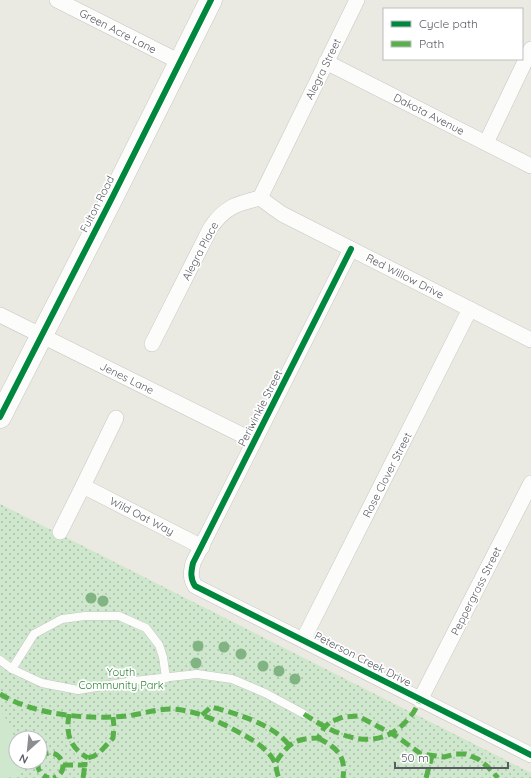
<svg xmlns="http://www.w3.org/2000/svg" width="531" height="778" font-family="Quicksand,sans-serif">
<defs>
<pattern id="green-dots" width="8" height="8" patternUnits="userSpaceOnUse"><rect width="8" height="8" fill="#cfe8cd"/><path d="M2 2h.1M6 6h.1" fill="none" stroke="#abbfaa" stroke-width="1.8" stroke-linecap="round"/></pattern>
</defs>
<rect width="100%" height="100%" fill="#eae9e2"/>
<path fill="url(#green-dots)" fill-rule="evenodd" d="M0,504L531,773V778H0ZM16,738H40V762H16Z"/>
<path fill="#cfe8cd" d="M0,711L4,715L16,740V762H23C16,776 16,778 0,778Z"/>
<g fill="none" stroke-linecap="round" stroke-linejoin="round">
<g stroke="#c6c7c5" stroke-width="9">
<g id="service">
<path d="M0,660L12,669L42,683L78,690L134,681L197,674L232,679L265,693L304,714"/>
<path d="M12,669L34,634L62,619L85,616H119L146,628L159,645L163,657L166,678"/>
</g>
</g>
<g stroke="#c6c7c5" stroke-width="16">
<g id="minor">
<path d="M57,0L180,62"/>
<path d="M326,62L531,166"/>
<path d="M486,143L531,49"/>
<path d="M260,198L282,214L531,340"/>
<path d="M351,249L193,563C191,572 190,578 195,586L531,755"/>
<path d="M0,315L254,441"/>
<path d="M152,344L211,227C226,206 237,204 260,198L357,0"/>
<path d="M83,486L116,418"/>
<path d="M60,532L83,486L202,547"/>
<path d="M303,640L470,309"/>
<path d="M420,700L531,483"/>
</g>
</g>
<g stroke="#c7c8c6" stroke-width="23">
<path id="secondary" d="M0,417L112,198L211,0"/>
</g>
<use href="#service" stroke="#fcfcfb" stroke-width="8"/>
<use href="#minor" stroke="#fcfcfb" stroke-width="15"/>
<use href="#secondary" stroke="#fcfcfb" stroke-width="22"/>
<g stroke="#58b04a" stroke-width="5" stroke-dasharray="10 5" stroke-linecap="butt">
<path d="M0,694C34,715 88,720 127,716C142,714 156,709 171,709C197,710 220,722 242,734C254,741 267,748 274,761C277,766 276,772 279,778"/>
<path d="M69,714C66,734 69,747 88,758"/>
<path d="M304,714C337,736 378,756 409,718C414,713 417,706 420,700"/>
<path d="M202,715L211,707C235,713 273,724 289,745"/>
<path d="M318,738C337,748 346,755 343,778"/>
<path d="M40,758C56,741 75,771 53,778"/>
<path d="M38,762C37,770 41,776 49,778"/>
<path d="M276,762C288,744 295,738 318,738L324,728L330,722L343,717L358,716L396,736L421,754L444,757L456,754H466L478,759L488,767L498,778"/>
<path d="M24,765H38"/>
<path d="M63,765H85V761L88,758L94,756L100,752L113,738L114,727L113,717"/>
<path d="M83,778L85,765"/>
<path d="M426,778L432,756"/>
</g>
<g stroke="#fff" stroke-width="8">
<g id="cycleway">
<path d="M351,249L193,563C191,572 190,578 195,586L531,755"/>
<path d="M0,417L112,198L211,0"/>
</g>
</g>
<use href="#cycleway" stroke="#00873e" stroke-width="6"/>
</g>
<g fill="#82b383">
<circle cx="91" cy="598" r="5.5"/>
<circle cx="103" cy="601" r="5.5"/>
<circle cx="198" cy="646" r="5.5"/>
<circle cx="224" cy="647" r="5.5"/>
<circle cx="241" cy="654" r="5.5"/>
<circle cx="196" cy="663" r="5.5"/>
<circle cx="263" cy="666" r="5.5"/>
<circle cx="279" cy="671" r="5.5"/>
<circle cx="295" cy="679" r="5.5"/>
</g>
<g text-anchor="middle" dominant-baseline="central" stroke-width="3.5" stroke-linejoin="round" paint-order="stroke">
<g font-size="11" fill="#585c62" stroke="#fff">
<text transform="translate(118 31) rotate(27)">Green Acre Lane</text>
<text transform="translate(323 69) rotate(-64)">Alegra Street</text>
<text transform="translate(429 114) rotate(27)">Dakota Avenue</text>
<text transform="translate(97 204) rotate(-63)">Fulton Road</text>
<text transform="translate(200 251) rotate(-62)">Alegra Place</text>
<text transform="translate(405 276) rotate(27)">Red Willow Drive</text>
<text transform="translate(127 378) rotate(26)">Jenes Lane</text>
<text transform="translate(260 408) rotate(-63)">Periwinkle Street</text>
<text transform="translate(387 475) rotate(-63)">Rose Clover Street</text>
<text transform="translate(142 516) rotate(27)">Wild Oat Way</text>
<text transform="translate(476 591) rotate(-63)">Peppergrass Street</text>
<text transform="translate(363 659) rotate(27)">Peterson Creek Drive</text>
</g>
<g font-size="11" fill="#2c8636" stroke="#fff">
<text x="121" y="672">Youth<tspan x="121" dy="13">Community Park</tspan></text>
</g>
</g>
<rect x="383" y="8" width="140" height="52" fill="#ffffff" stroke="#bcbec0"/>
<rect x="391" y="21" width="20" height="6" fill="#00873e" stroke="#bcbec0"/>
<text x="419" y="28" font-size="12" fill="#585c62">Cycle path</text>
<rect x="391" y="41" width="20" height="6" fill="#58b04a" stroke="#bcbec0"/>
<text x="419" y="48" font-size="12" fill="#585c62">Path</text>
<g transform="translate(28 750) rotate(207)"><circle r="19" fill="#ffffff" stroke="#bcbec0"/>
<path d="M0-3L7 15L0 10L-7 15Z" fill="#8b8d8f"/>
<text y="-6" font-size="11" font-weight="bold" text-anchor="middle" fill="#585c62">N</text>
</g>
<path d="M395 762v6h113v-6" fill="none" stroke="#585c62" stroke-width="2"/>
<text x="401" y="762" font-size="12" fill="#585c62" stroke="#ffffff" stroke-width="3" paint-order="stroke">50 m</text>
</svg>
